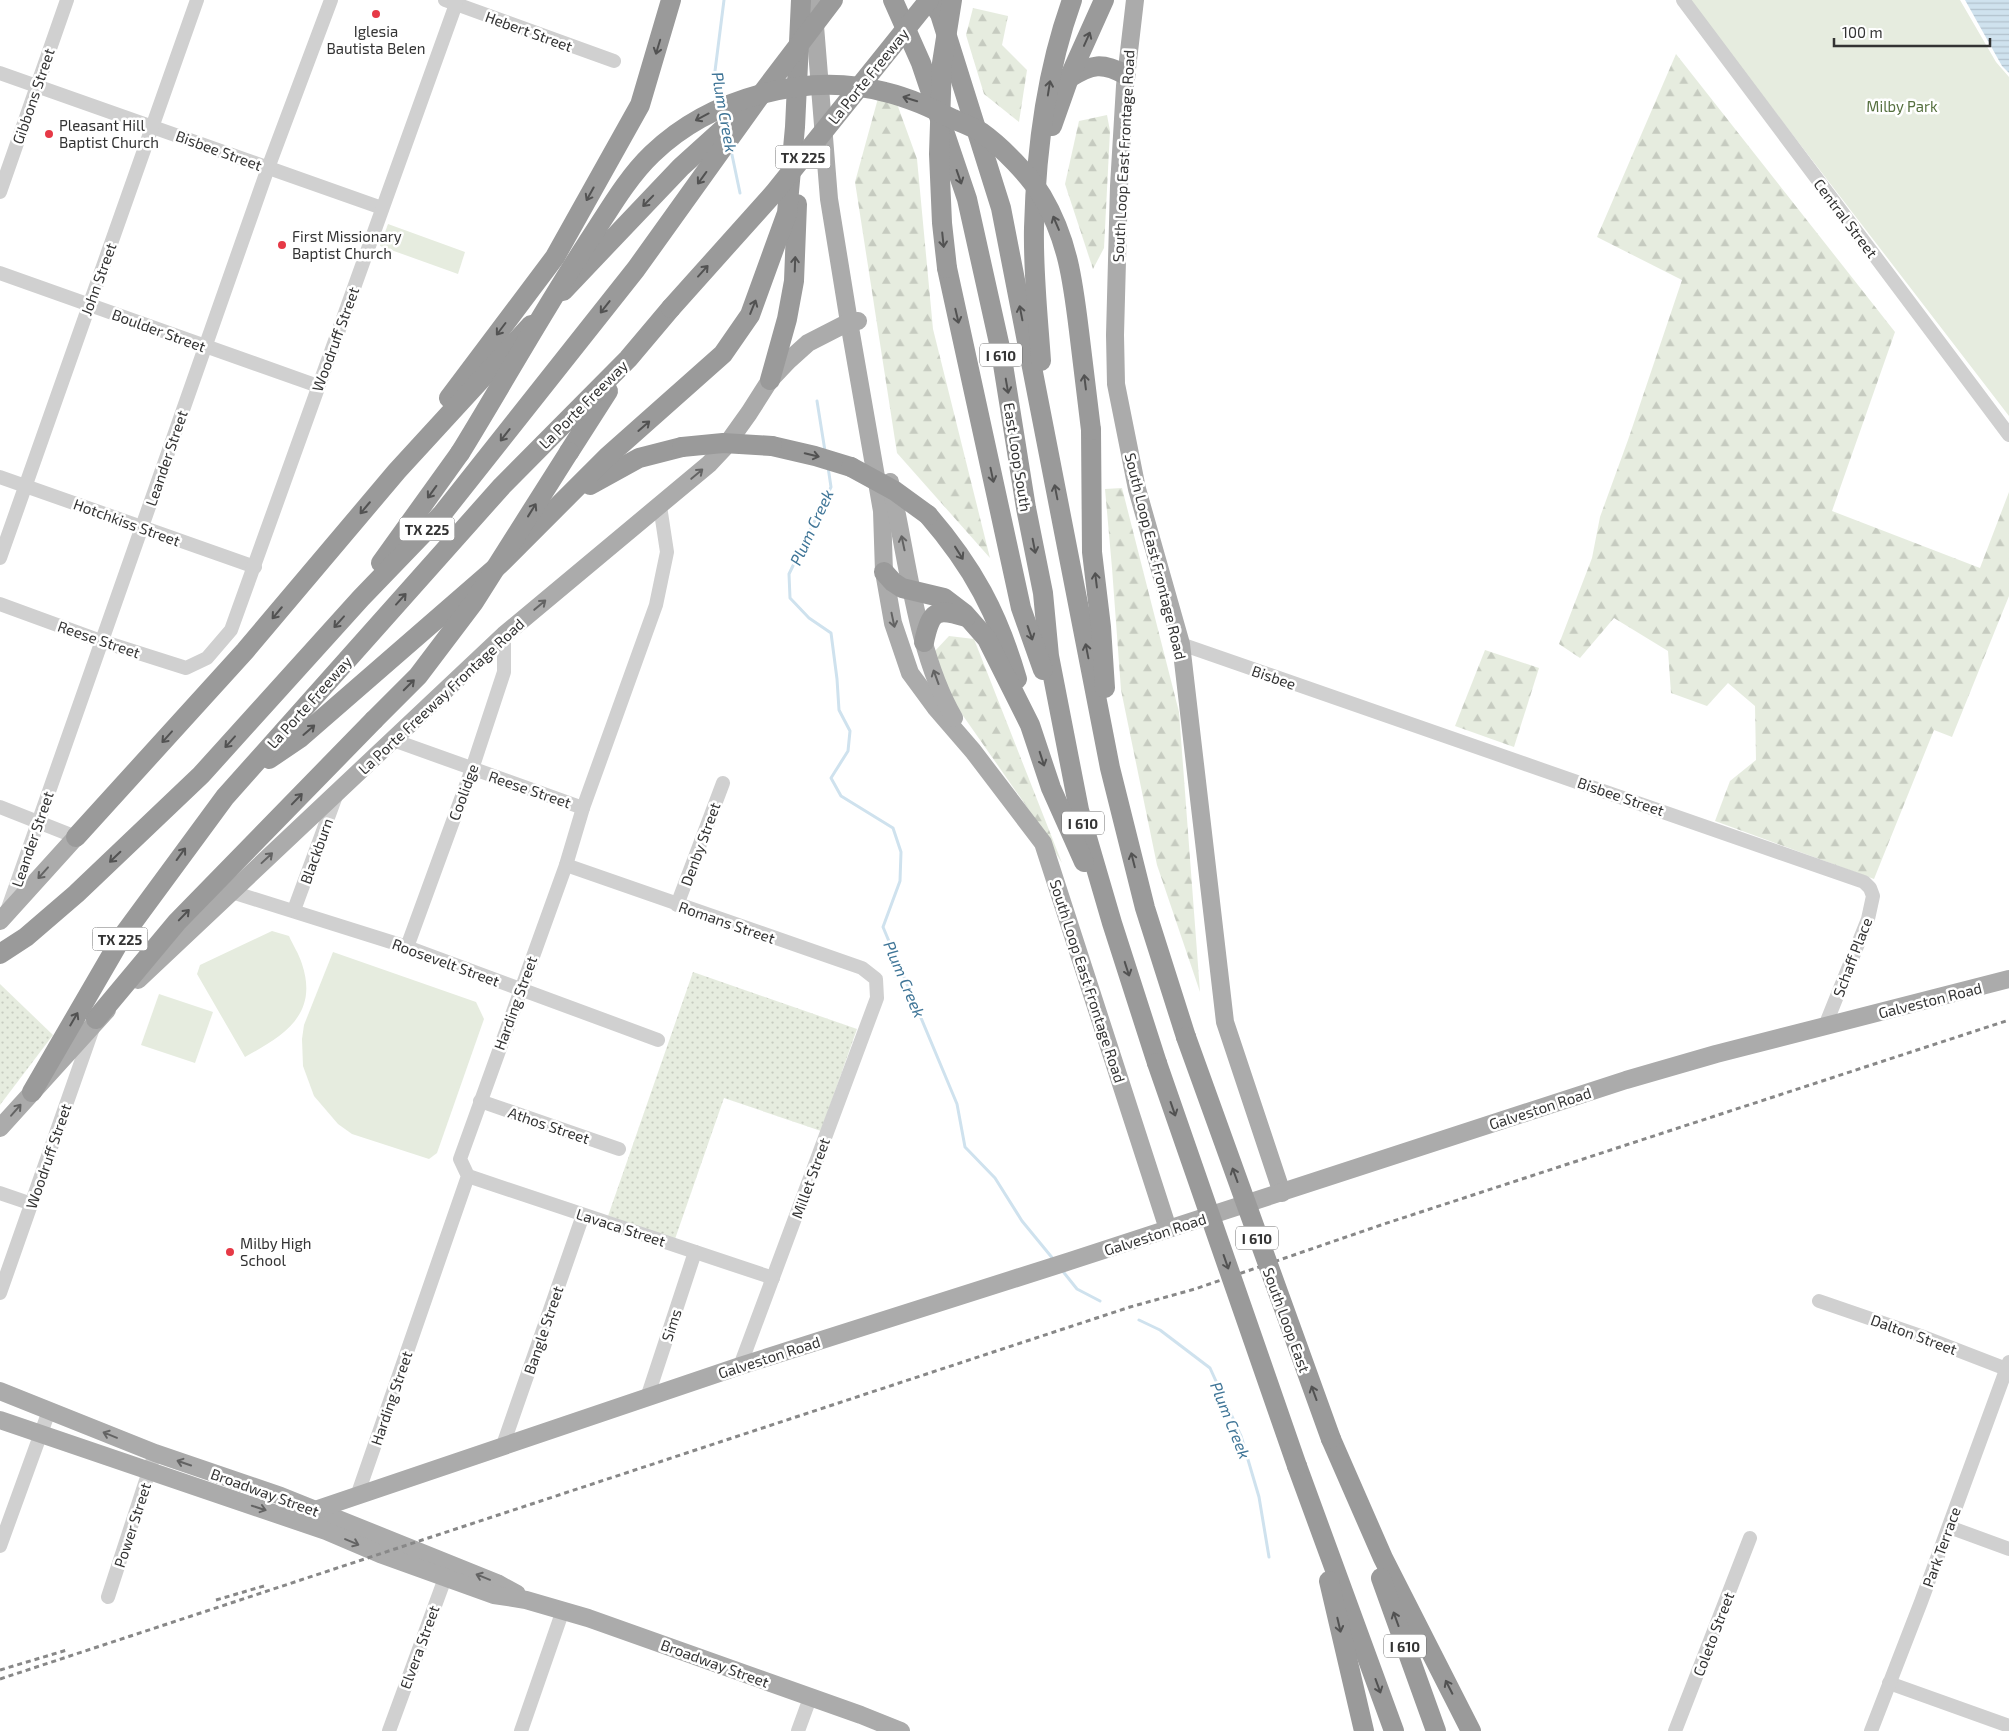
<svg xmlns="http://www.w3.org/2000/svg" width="2009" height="1731" font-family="'Exo 2',sans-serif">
<defs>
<pattern id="grass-dots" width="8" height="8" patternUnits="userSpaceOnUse" patternTransform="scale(1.25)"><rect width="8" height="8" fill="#e6ecdf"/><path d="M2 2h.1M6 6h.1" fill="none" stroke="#c6cbc0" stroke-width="1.8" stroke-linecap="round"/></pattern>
<pattern id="forest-firs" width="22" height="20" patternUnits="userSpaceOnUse" patternTransform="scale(1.25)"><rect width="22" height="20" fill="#e6ecdf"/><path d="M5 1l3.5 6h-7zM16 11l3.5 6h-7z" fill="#c6cbc0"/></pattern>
<pattern id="water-rules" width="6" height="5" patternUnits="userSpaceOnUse" patternTransform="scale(1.25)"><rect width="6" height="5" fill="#cfe2ee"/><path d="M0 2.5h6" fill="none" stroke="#b2c2cd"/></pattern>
</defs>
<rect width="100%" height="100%" fill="#fff"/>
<g fill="url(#grass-dots)">
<path d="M693,972L857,1029L821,1131L724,1098L675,1239L608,1216Z"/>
<path d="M0,984L53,1035L0,1105Z"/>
</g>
<g fill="url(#forest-firs)">
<path d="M973,8L1008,16L1002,45L1027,70L1019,122L984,94L966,35Z"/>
<path d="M1676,54L1895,332L1832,511L1980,568L2009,492V596L1952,737L1934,730L1874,879L1715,821L1730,781L1756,760L1755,706L1728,683L1707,706L1671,693L1668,651L1614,618L1580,658L1559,644L1592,558L1600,517L1628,440L1682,280L1597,237Z"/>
<path d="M880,91L896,101L917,159L933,329L990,558L897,453L855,182Z"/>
<path d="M1107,115L1110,131L1104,248L1093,269L1065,184L1079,121Z"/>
<path d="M1122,488L1179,712L1200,992L1157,865L1121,690L1112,568L1105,489Z"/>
<path d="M949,636L974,639L1062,863L1027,807L952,700L934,652Z"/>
<path d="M1485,650L1539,668L1514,747L1455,726Z"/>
</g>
<g fill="#e6ecdf">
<path d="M1689,0H1960L1996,62L2009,77V416Z"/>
<path d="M388,224L465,252L458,274L380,246Z"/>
<path d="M272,931L289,936C293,945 299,954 302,964C319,1015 283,1036 245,1057L197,974L200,965Z"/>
<path d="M333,952L476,1002L484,1019L437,1153L429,1159L352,1134L338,1124L314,1096L303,1066L302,1039L304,1025Z"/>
<path d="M159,994L213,1012L195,1063L141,1045Z"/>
</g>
<path fill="url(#water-rules)" d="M1965,0H2009V73L2002,66Z"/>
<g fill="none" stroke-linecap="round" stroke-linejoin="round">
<g stroke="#cfe2ee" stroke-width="3">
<path d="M721,100L715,71L724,0"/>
<path d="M731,150L740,193"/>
<path d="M817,401L825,451"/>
<path d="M828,467L831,487L789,574L790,598L809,618L831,633L837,679L839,710L850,731L848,751L831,778L841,796L893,828L901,852L900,881L883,927L957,1104L965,1147L995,1178L1022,1221L1054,1260"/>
<path d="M1061,1269L1077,1289L1100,1301"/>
<path d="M1139,1320L1160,1330L1210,1368L1241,1436L1259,1497L1269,1557"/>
</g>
<g stroke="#d0d0d0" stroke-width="14">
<path d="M445,0L614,61"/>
<path d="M1683,0L2009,435"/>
<path d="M0,73L382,208"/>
<path d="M0,192L67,0"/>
<path d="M0,273L318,386"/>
<path d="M0,477L255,567"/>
<path d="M0,558L197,0"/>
<path d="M0,604L101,641L186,668L207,658L231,630L456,4"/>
<path d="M1181,644L1864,882L1870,888L1873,896L1868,919L1825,1026"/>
<path d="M393,740L583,808"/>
<path d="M0,807L76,837"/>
<path d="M566,865L862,968L876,979L877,998L740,1366"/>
<path d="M232,892L407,947L658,1040"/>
<path d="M677,905L723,783"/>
<path d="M294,910L337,793"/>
<path d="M7,911L268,168L331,0"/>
<path d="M407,947L472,769L504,672V635"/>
<path d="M480,1101L619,1149"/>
<path d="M468,1176L773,1278"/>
<path d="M0,1193L32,1204"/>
<path d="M0,1293L93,1028"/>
<path d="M1819,1301L1921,1336L2009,1370"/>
<path d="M647,1398L695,1252"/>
<path d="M503,1445L583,1215"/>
<path d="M357,1496L468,1176L460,1159L566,865L583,808L656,605L667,552L660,506"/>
<path d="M1949,1527L2009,1549"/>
<path d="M0,1546L49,1411"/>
<path d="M108,1597L152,1462"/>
<path d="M1889,1683L2009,1726"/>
<path d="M389,1731L448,1570"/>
<path d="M521,1731L563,1610"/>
<path d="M798,1731L810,1698"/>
<path d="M1675,1731L1750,1538"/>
<path d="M1871,1731L1921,1602L2009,1362"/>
</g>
<g stroke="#ababab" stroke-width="18">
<path d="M817,0L815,26L829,199L849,322L882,511L884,572L893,623L910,673L935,707L973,751L1043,843L1168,1229"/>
<path d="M1135,0L1125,86L1119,186L1115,335L1116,384L1137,489L1181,644L1225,1022L1282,1193"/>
<path d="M890,482C908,558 915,650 954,718"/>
<path d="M0,921L76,837"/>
<path d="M138,980L504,635L709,464L724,448L749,413L770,380L788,361L808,343L849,322L858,321"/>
<path d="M0,1128L107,1010"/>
<path d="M0,1391L155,1453L281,1496L497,1583L517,1594"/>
<path d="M0,1420L326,1531L380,1554L494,1595L526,1600L588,1618L861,1715L901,1731"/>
<path d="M315,1510L740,1366L1070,1261L1626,1080L1716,1054L2009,979"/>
</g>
<g stroke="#9a9a9a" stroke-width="20">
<path d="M893,0L921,63L967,199L1001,352L1026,508L1043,593L1049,656L1079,810L1112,923L1157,1063"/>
<path d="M931,0L940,14L1001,208L1110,768L1145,908L1186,1037"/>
<path d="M1069,78C1092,64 1102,62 1126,75"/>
<path d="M1052,126L1069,78L1104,0"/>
<path d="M947,268L1021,608L1043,670"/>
<path d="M563,291L681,167L733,120"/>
<path d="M1041,361C1038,317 1033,272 1034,228C1036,151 1046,72 1072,0"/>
<path d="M770,380L787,319L794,281L797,204"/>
<path d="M449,398L555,257L640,105L671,0"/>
<path d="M1091,430L1092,552L1101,627L1105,688"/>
<path d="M772,446L815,456L851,467"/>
<path d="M569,452L608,391"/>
<path d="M590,485L639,458L682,447"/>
<path d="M928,515C973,567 998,614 1017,679"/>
<path d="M381,563L460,453"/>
<path d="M884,572L893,582L902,588L944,598L965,614L987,639L1030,725L1051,788L1084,862"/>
<path d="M924,642C931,610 936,608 966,617"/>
<path d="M269,759L300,738L499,565L607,457L723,354L750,315L787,213L795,127L801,0"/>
<path d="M76,837L245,651L397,471L531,325"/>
<path d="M0,954L26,937L76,894L201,775L361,598L442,514L636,269L760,96"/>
<path d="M96,1019L177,922L374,720"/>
<path d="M32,1092L122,937L225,797L502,486L628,359L671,308"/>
<path d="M1331,1439L1383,1558L1471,1731"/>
<path d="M1297,1466L1394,1731"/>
<path d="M1381,1578L1436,1731"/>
<path d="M1329,1581L1364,1731"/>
</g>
<g stroke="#888" stroke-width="3" stroke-dasharray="5 4" stroke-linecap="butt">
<path d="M216,1600L264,1586"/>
<path d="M0,1670L67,1650"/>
<path d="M0,1679L1130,1307L1195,1289L1381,1225L2009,1020"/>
</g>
<g stroke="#9a9a9a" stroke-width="20">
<path d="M760,96L833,0"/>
<path d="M947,268L942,223L939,154L942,63L952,0"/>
<path d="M671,308L774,193L929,0"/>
<path d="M682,447L723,443L772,446"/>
<path d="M460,453C503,383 543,311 588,242C608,212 626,179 652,154C710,98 807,71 885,92C910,98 931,108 953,119C962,123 973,127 981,132C1002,147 1029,175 1042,196C1068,240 1073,282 1079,331C1083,364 1087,397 1091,430"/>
<path d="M851,467L895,491L928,515"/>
<path d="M374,720L418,676L474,602L569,452"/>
<path d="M1186,1037L1331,1439"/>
<path d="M1157,1063L1297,1466"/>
</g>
</g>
<defs><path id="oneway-shaft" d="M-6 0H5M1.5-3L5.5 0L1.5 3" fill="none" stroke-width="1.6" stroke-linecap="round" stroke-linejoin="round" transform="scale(1.25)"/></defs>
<g stroke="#525252">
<use href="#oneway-shaft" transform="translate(1087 39) rotate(-66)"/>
<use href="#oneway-shaft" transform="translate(658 47) rotate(107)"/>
<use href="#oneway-shaft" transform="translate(1049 88) rotate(-81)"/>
<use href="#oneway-shaft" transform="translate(910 99) rotate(-163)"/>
<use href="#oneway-shaft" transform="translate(702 117) rotate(152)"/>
<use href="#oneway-shaft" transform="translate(959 177) rotate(71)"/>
<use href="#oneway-shaft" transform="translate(702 178) rotate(126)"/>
<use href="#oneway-shaft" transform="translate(590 194) rotate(119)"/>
<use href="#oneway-shaft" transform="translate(648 201) rotate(134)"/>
<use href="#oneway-shaft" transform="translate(1056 223) rotate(-113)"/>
<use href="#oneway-shaft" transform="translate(943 240) rotate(84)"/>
<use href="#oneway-shaft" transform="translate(795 264) rotate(-88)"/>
<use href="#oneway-shaft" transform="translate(703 271) rotate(-48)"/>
<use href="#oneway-shaft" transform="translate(605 307) rotate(128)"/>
<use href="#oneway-shaft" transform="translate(753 307) rotate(-68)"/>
<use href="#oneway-shaft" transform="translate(1021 313) rotate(-101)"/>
<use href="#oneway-shaft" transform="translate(957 316) rotate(77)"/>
<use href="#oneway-shaft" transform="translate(501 329) rotate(127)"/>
<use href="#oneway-shaft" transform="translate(1085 382) rotate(-97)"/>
<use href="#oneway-shaft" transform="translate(1007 386) rotate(80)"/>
<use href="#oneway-shaft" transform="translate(644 426) rotate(-41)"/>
<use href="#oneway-shaft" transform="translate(505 435) rotate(128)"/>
<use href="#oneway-shaft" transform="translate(812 455) rotate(14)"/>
<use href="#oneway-shaft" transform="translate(992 475) rotate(78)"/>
<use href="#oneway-shaft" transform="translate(432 492) rotate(126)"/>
<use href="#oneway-shaft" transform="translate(1056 492) rotate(-101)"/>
<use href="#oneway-shaft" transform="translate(365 508) rotate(130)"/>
<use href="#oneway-shaft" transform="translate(532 510) rotate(-58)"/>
<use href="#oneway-shaft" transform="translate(1034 546) rotate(79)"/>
<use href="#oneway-shaft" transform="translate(959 553) rotate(58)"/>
<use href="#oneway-shaft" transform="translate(1096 580) rotate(-97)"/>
<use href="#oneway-shaft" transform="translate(401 599) rotate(-48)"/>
<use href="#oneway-shaft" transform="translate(277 613) rotate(130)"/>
<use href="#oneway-shaft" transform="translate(339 622) rotate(132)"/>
<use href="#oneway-shaft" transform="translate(1030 633) rotate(71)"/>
<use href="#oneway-shaft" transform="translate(1087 651) rotate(-101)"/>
<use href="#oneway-shaft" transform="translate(409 685) rotate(-45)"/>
<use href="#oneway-shaft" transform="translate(309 730) rotate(-41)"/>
<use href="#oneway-shaft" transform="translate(167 737) rotate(132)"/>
<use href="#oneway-shaft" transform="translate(230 742) rotate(132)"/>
<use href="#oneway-shaft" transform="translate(1042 759) rotate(72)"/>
<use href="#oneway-shaft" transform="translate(297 799) rotate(-46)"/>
<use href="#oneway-shaft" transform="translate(181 854) rotate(-54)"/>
<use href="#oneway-shaft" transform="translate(115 857) rotate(136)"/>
<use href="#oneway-shaft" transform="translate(1133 860) rotate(-104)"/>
<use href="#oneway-shaft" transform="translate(184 915) rotate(-46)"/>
<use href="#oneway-shaft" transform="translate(1127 969) rotate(72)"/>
<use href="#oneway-shaft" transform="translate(74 1019) rotate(-60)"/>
<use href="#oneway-shaft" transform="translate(1173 1109) rotate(71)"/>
<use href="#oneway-shaft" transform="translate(1235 1175) rotate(-110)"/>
<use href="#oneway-shaft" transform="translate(1226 1262) rotate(71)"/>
<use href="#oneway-shaft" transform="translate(1314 1393) rotate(-110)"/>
<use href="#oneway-shaft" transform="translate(1396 1619) rotate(-110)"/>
<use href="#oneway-shaft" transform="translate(1339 1625) rotate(77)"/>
<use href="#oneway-shaft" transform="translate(1378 1686) rotate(70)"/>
<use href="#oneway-shaft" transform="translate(1449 1687) rotate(-117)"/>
</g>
<g stroke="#636363">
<use href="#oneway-shaft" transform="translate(697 474) rotate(-40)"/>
<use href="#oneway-shaft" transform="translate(903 543) rotate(-102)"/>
<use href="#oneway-shaft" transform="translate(540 605) rotate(-40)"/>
<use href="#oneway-shaft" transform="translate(893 620) rotate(78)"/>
<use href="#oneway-shaft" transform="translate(936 677) rotate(-110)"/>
<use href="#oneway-shaft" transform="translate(267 858) rotate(-43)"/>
<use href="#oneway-shaft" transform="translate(43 873) rotate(132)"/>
<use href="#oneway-shaft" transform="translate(16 1110) rotate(-49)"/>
<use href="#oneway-shaft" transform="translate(110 1435) rotate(-158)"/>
<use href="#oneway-shaft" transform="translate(184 1463) rotate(-161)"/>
<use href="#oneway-shaft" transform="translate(259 1508) rotate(18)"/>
<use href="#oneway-shaft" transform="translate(352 1542) rotate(23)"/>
<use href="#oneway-shaft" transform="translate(483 1577) rotate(-158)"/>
</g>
<g fill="#e63946" stroke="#fff" stroke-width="2">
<circle cx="376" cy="14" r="5"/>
<circle cx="49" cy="134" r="5"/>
<circle cx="282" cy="245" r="5"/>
<circle cx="230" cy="1252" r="5"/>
</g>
<g text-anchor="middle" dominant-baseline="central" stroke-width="5" stroke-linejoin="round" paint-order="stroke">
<g fill="#fff" stroke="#707070" stroke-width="1">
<rect x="775.5" y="145.5" width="55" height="23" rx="4"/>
<rect x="980" y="343.5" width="42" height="23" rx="4"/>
<rect x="399.5" y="517.5" width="55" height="23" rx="4"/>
<rect x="1062" y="811.5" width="42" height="23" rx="4"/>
<rect x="92.5" y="927.5" width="55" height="23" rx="4"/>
<rect x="1236" y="1226.5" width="42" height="23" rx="4"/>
<rect x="1384" y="1634.5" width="42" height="23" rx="4"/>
</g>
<g font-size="14" font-weight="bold" fill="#333">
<text x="803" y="157">TX 225</text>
<text x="1001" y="355">I 610</text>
<text x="427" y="529">TX 225</text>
<text x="1083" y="823">I 610</text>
<text x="120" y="939">TX 225</text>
<text x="1257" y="1238">I 610</text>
<text x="1405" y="1646">I 610</text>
</g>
<g font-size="15" fill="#333" stroke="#fff" text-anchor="start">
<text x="376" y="31" text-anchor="middle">Iglesia<tspan x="376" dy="17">Bautista Belen</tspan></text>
<text x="59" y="125">Pleasant Hill<tspan x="59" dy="17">Baptist Church</tspan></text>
<text x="292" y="236">First Missionary<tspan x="292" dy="17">Baptist Church</tspan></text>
<text x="240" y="1243">Milby High<tspan x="240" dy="17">School</tspan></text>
</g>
<g font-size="15" fill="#333" stroke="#fff">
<text transform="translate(529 31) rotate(20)">Hebert Street</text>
<text transform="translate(868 76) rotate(-51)">La Porte Freeway</text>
<text transform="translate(33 96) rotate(-71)">Gibbons Street</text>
<text transform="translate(219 150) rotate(20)">Bisbee Street</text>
<text transform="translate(1123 156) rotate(-87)">South Loop East Frontage Road</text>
<text transform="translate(1846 218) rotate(53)">Central Street</text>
<text transform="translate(98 279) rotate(-70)">John Street</text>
<text transform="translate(159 330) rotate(20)">Boulder Street</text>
<text transform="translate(335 339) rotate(-70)">Woodruff Street</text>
<text transform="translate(583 404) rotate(-45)">La Porte Freeway</text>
<text transform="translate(1018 457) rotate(81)">East Loop South</text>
<text transform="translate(166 458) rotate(-71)">Leander Street</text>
<text transform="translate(127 522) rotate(20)">Hotchkiss Street</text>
<text transform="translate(1156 556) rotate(76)">South Loop East Frontage Road</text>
<text transform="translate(99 639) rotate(19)">Reese Street</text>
<text transform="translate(1274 677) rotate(19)">Bisbee</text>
<text transform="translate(441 696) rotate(-43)">La Porte Freeway Frontage Road</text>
<text transform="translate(309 702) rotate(-48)">La Porte Freeway</text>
<text transform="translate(530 789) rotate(19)">Reese Street</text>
<text transform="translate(463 792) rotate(-70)">Coolidge</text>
<text transform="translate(1621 796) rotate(19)">Bisbee Street</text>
<text transform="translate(32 839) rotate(-71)">Leander Street</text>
<text transform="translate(700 844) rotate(-70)">Denby Street</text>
<text transform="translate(316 851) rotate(-70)">Blackburn</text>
<text transform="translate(727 922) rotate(19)">Romans Street</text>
<text transform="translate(1852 957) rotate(-69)">Schaff Place</text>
<text transform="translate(446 962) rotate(20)">Roosevelt Street</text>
<text transform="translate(1088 981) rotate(72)">South Loop East Frontage Road</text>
<text transform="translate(1930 1000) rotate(-14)">Galveston Road</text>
<text transform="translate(515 1003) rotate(-70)">Harding Street</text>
<text transform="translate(1540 1108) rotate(-18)">Galveston Road</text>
<text transform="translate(549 1125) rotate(19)">Athos Street</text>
<text transform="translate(48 1156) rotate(-71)">Woodruff Street</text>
<text transform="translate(810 1178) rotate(-70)">Millet Street</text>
<text transform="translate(621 1227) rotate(18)">Lavaca Street</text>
<text transform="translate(1155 1234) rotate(-18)">Galveston Road</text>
<text transform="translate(1287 1320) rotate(70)">South Loop East</text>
<text transform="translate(671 1325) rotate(-72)">Sims</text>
<text transform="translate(543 1330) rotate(-71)">Bangle Street</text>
<text transform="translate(1914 1334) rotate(20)">Dalton Street</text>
<text transform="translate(769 1357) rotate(-18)">Galveston Road</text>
<text transform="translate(391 1398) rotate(-71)">Harding Street</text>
<text transform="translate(265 1492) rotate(20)">Broadway Street</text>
<text transform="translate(132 1525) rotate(-72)">Power Street</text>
<text transform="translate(1941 1547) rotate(-70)">Park Terrace</text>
<text transform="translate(1713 1634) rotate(-69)">Coleto Street</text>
<text transform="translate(419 1647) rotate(-70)">Elvera Street</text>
<text transform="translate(715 1663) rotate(20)">Broadway Street</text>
</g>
<g font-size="15" fill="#56703f" stroke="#fff">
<text x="1902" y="106">Milby Park</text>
</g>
<g font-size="16" font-style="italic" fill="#3f7597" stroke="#fff">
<text transform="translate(725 112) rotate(80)">Plum Creek</text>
<text transform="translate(811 527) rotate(-65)">Plum Creek</text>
<text transform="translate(905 979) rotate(67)">Plum Creek</text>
<text transform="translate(1231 1420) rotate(68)">Plum Creek</text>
</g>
</g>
<path d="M1834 38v8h156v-8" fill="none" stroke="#333333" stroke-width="2.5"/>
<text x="1842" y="38" font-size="15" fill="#333333" stroke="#ffffff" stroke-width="4" paint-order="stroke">100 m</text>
</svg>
